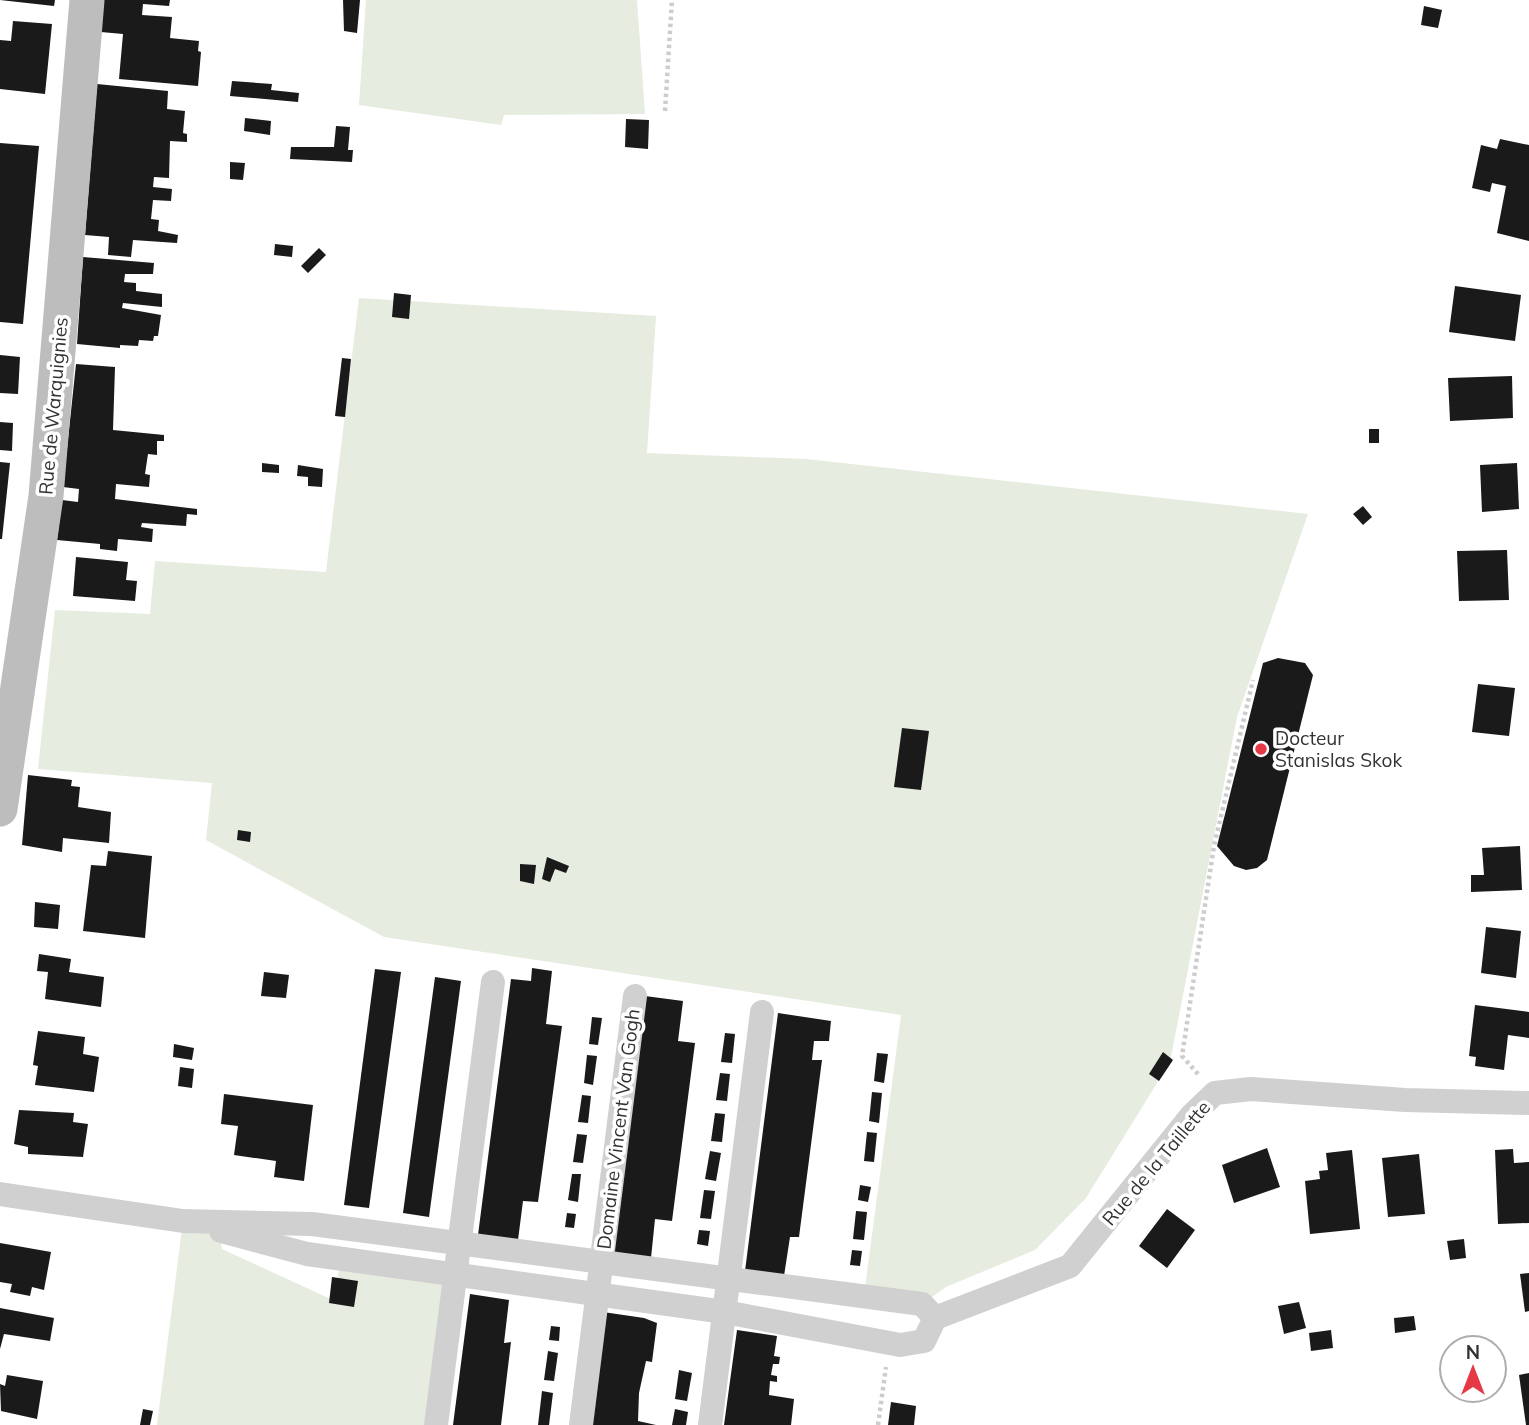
<svg xmlns="http://www.w3.org/2000/svg" width="1529" height="1425" font-family="Mulish,sans-serif">
<rect width="100%" height="100%" fill="#fff"/>
<g fill="#e6ecdf">
<path d="M366,0H637L645,114L504,115L501,125L359,105Z"/>
<path d="M359,298L656,316L647,453L806,459L1308,514L1237,717L1170,1062L1086,1198L1035,1250L946,1287L922,1304L864,1296L901,1015L384,937L206,840L212,783L38,769L55,610L150,614L155,561L326,572Z"/>
<path d="M183,1221L219,1231L222,1249L335,1301L340,1259L455,1275L436,1425H157Z"/>
</g>
<g fill="#1a1a1a">
<path d="M0,0H55L54,6Z"/>
<path d="M103,0H170L169,6L143,4L142,15L172,17L170,38L199,41L198,51L201,52L198,86L119,79L123,34L101,32Z"/>
<path d="M343,0H360L357,33L344,31Z"/>
<path d="M1424,6L1442,10L1438,28L1421,25Z"/>
<path d="M13,21L52,24L45,94L0,89V40L11,41Z"/>
<path d="M232,81L272,84L271,90L299,93L298,102L230,96Z"/>
<path d="M97,84L168,91L167,109L185,111L183,133L187,134V142L170,141L169,178L154,177L153,187L172,189L171,201L153,200L151,219L159,220L158,231L178,235L177,243L133,240L131,257L108,255L109,237L85,235Z"/>
<path d="M245,118L271,121L270,135L244,131Z"/>
<path d="M626,119L649,120L648,149L625,147Z"/>
<path d="M336,126L350,127L348,150H353L352,162L290,159L291,147H334Z"/>
<path d="M1500,139L1529,145V241L1497,233L1506,186L1492,183L1490,192L1472,188L1481,145L1497,149Z"/>
<path d="M0,143L39,146L23,324L0,322Z"/>
<path d="M230,162L245,163L243,180L230,179Z"/>
<path d="M275,244L293,246L292,257L274,255Z"/>
<path d="M319,248L326,255L308,273L301,266Z"/>
<path d="M83,257L154,263L153,274H125L124,282L136,283V291L162,294V307L123,303L122,308L161,315L158,336H154L153,341L139,340L138,346L120,345V348L77,344Z"/>
<path d="M1455,286L1521,295L1515,341L1449,332Z"/>
<path d="M394,293L411,295L409,319L392,317Z"/>
<path d="M0,355L20,357L18,394L0,393Z"/>
<path d="M342,358L351,359L345,417L335,416Z"/>
<path d="M76,364L115,367L113,430L164,435V441H157V455L148,454L145,474L150,475L149,487L116,484L115,499L197,509V515L187,514L186,526L142,523L141,527L153,529L152,542L118,539L117,551L100,549V544L57,540L62,500L78,502L79,489L63,487Z"/>
<path d="M1512,376L1513,418L1450,421L1448,378Z"/>
<path d="M0,422L13,423L12,451L0,450Z"/>
<rect x="1369" y="429" width="10" height="14"/>
<path d="M0,462L10,463L2,539H0Z"/>
<path d="M262,463L279,465V473L262,472Z"/>
<path d="M1517,463L1519,509L1482,512L1480,465Z"/>
<path d="M298,465L323,469L322,487L308,486V477L297,476Z"/>
<path d="M1363,506L1372,517L1363,525L1353,514Z"/>
<path d="M1507,550L1509,600L1459,601L1457,551Z"/>
<path d="M76,557L128,562L126,580L137,581L135,601L73,596Z"/>
<path d="M1278,658L1305,663L1313,675L1267,860L1257,868L1246,870L1234,866L1217,846L1263,663Z"/>
<path d="M1478,684L1515,688L1509,736L1472,732Z"/>
<path d="M902,728L929,731L921,790L894,787Z"/>
<path d="M28,775L72,780L71,786L80,787L78,807L111,812L109,843L63,838L62,852L22,845Z"/>
<path d="M238,830L251,832L250,842L237,840Z"/>
<path d="M1520,846L1522,890L1471,892V875H1484L1482,848Z"/>
<path d="M108,851L152,856L145,938L83,931L91,865L106,866Z"/>
<path d="M547,857L569,866L566,873L555,869L550,882L542,879Z"/>
<path d="M520,864L536,865L534,884L520,881Z"/>
<path d="M35,902L60,905L58,929L34,927Z"/>
<path d="M1486,927L1521,931L1516,978L1481,973Z"/>
<path d="M39,954L71,959L69,972L104,977L101,1007L45,999L48,972L37,971Z"/>
<path d="M532,968L552,971L546,1024L562,1026L538,1202L523,1201L518,1240L478,1235L511,979L531,981Z"/>
<path d="M375,969L401,972L369,1208L344,1205Z"/>
<path d="M264,972L289,975L286,998L261,996Z"/>
<path d="M435,977L461,981L429,1217L403,1213Z"/>
<path d="M645,996L683,1001L678,1041L695,1043L672,1221L655,1219L651,1258L612,1252Z"/>
<path d="M1475,1005L1529,1012V1038L1508,1035L1504,1070L1475,1066L1476,1057L1469,1056Z"/>
<path d="M778,1013L831,1021L829,1041H814L812,1060H822L799,1237H790L784,1276L745,1271Z"/>
<path d="M592,1017L602,1018L598,1045L589,1044Z"/>
<path d="M38,1031L85,1037L83,1054L99,1057L94,1092L35,1085L38,1066L33,1065Z"/>
<path d="M725,1033L735,1034L732,1063L721,1062Z"/>
<path d="M174,1044L194,1048L192,1060L173,1057Z"/>
<path d="M1163,1052L1173,1060L1159,1081L1149,1074Z"/>
<path d="M877,1053L888,1054L884,1083L874,1081Z"/>
<path d="M587,1055L597,1056L593,1085L584,1083Z"/>
<path d="M180,1067L194,1069L192,1088L178,1086Z"/>
<path d="M720,1073L730,1074L727,1101L716,1100Z"/>
<path d="M872,1092L882,1093L879,1123L869,1121Z"/>
<path d="M224,1094L313,1105L304,1181L274,1177L276,1161L234,1155L238,1126L221,1124Z"/>
<path d="M582,1095L591,1096L588,1123L578,1122Z"/>
<path d="M19,1110L74,1113L73,1122L88,1124L83,1157L28,1154V1147L14,1144Z"/>
<path d="M715,1113L725,1114L722,1142L711,1141Z"/>
<path d="M867,1132L877,1133L874,1162L864,1161Z"/>
<path d="M577,1134L587,1135L583,1163L573,1162Z"/>
<path d="M1267,1148L1280,1187L1234,1203L1222,1165Z"/>
<path d="M1513,1149L1514,1163L1529,1162V1223L1498,1224L1495,1150Z"/>
<path d="M1352,1150L1360,1229L1310,1234L1305,1181L1320,1179L1319,1171L1328,1170L1326,1153Z"/>
<path d="M710,1151L721,1153L716,1181L705,1179Z"/>
<path d="M1419,1154L1425,1214L1388,1217L1382,1158Z"/>
<path d="M572,1174H581L578,1202L568,1200Z"/>
<path d="M860,1185L871,1187L868,1202L858,1200Z"/>
<path d="M704,1190L715,1191L711,1219L700,1218Z"/>
<path d="M1167,1209L1195,1230L1167,1268L1139,1246Z"/>
<path d="M856,1211L867,1212L864,1240L853,1239Z"/>
<path d="M567,1213L576,1214L574,1228L565,1227Z"/>
<path d="M699,1230L710,1231L708,1246L697,1244Z"/>
<path d="M1464,1239L1466,1258L1450,1260L1447,1241Z"/>
<path d="M0,1243L51,1252L44,1290L32,1287L30,1296L10,1292L12,1284L0,1282Z"/>
<path d="M852,1250L862,1251L860,1266L850,1265Z"/>
<path d="M1529,1273V1311L1525,1312L1520,1274Z"/>
<path d="M332,1277L358,1281L354,1307L329,1303Z"/>
<path d="M470,1294L509,1300L504,1343L511,1342L501,1425H453Z"/>
<path d="M1299,1302L1306,1328L1284,1334L1278,1306Z"/>
<path d="M0,1308L54,1318L50,1341L4,1334L0,1349Z"/>
<path d="M603,1312L644,1318L657,1323L652,1362L646,1361L639,1393L638,1421L656,1425H589Z"/>
<path d="M1414,1316L1416,1330L1395,1333L1394,1318Z"/>
<path d="M551,1326L560,1327L559,1341L549,1340Z"/>
<path d="M737,1330L777,1336L774,1356L780,1357L779,1364H773L771,1375L777,1376V1382L770,1381L769,1395L794,1399L791,1425H724Z"/>
<path d="M1331,1330L1333,1348L1311,1351L1309,1333Z"/>
<path d="M548,1351L558,1353L554,1381L544,1380Z"/>
<path d="M679,1370L692,1373L687,1401L675,1399Z"/>
<path d="M1529,1373V1425H1526L1519,1375Z"/>
<path d="M7,1375L43,1381L37,1419L1,1411L0,1384L5,1386Z"/>
<path d="M542,1391L553,1393L549,1425H538Z"/>
<path d="M891,1402L916,1406L914,1425H888Z"/>
<path d="M143,1409L153,1411L150,1425H140Z"/>
<path d="M675,1409L688,1412L686,1425H672Z"/>
</g>
<g fill="none" stroke-linecap="round" stroke-linejoin="round">
<g stroke="#cdcdcd" stroke-width="4.5" stroke-dasharray="3.5 3.5" stroke-linecap="butt">
<path d="M665,111L672,0"/>
<path d="M1198,1074L1182,1056L1214,846L1253,680"/>
<path d="M878,1425L886,1367"/>
</g>
<g stroke="#d0d0d0" stroke-width="24">
<path d="M0,1194L183,1221L312,1224L922,1304L935,1318"/>
<path d="M221,1231L307,1254L725,1312L900,1345L924,1341L935,1318"/>
<path d="M935,1318L1070,1266L1191,1116L1215,1093L1251,1089L1405,1100L1529,1103"/>
<path d="M436,1425L493,982"/>
<path d="M581,1425L635,996"/>
<path d="M710,1425L762,1012"/>
</g>
<path stroke="#bdbdbd" stroke-width="35" d="M0,809L46,496L87,0"/>
</g>
<circle fill="#e63946" stroke="#fff" stroke-width="2.5" cx="1261" cy="749" r="7"/>
<g text-anchor="middle" dominant-baseline="central" stroke-width="7" stroke-linejoin="round" paint-order="stroke">
<g font-size="19" fill="#333" stroke="#fff">
<text transform="translate(53 406) rotate(-85)">Rue de Warquignies</text>
<text transform="translate(618 1129) rotate(-83)">Domaine Vincent Van Gogh</text>
<text transform="translate(1156 1163) rotate(-50)">Rue de la Taillette</text>
</g>
<g font-size="19" fill="#333" stroke="#fff" text-anchor="start">
<text x="1275" y="738">Docteur<tspan x="1275" dy="22">Stanislas Skok</tspan></text>
</g>
</g>
<g transform="translate(1473 1369)"><circle r="33" fill="#ffffff" stroke="#adadad" stroke-width="2"/>
<path d="M0-5L12 26L0 18L-12 26Z" fill="#e63946"/>
<text y="-10" font-size="19" font-weight="bold" text-anchor="middle" fill="#333333">N</text>
</g>
</svg>
